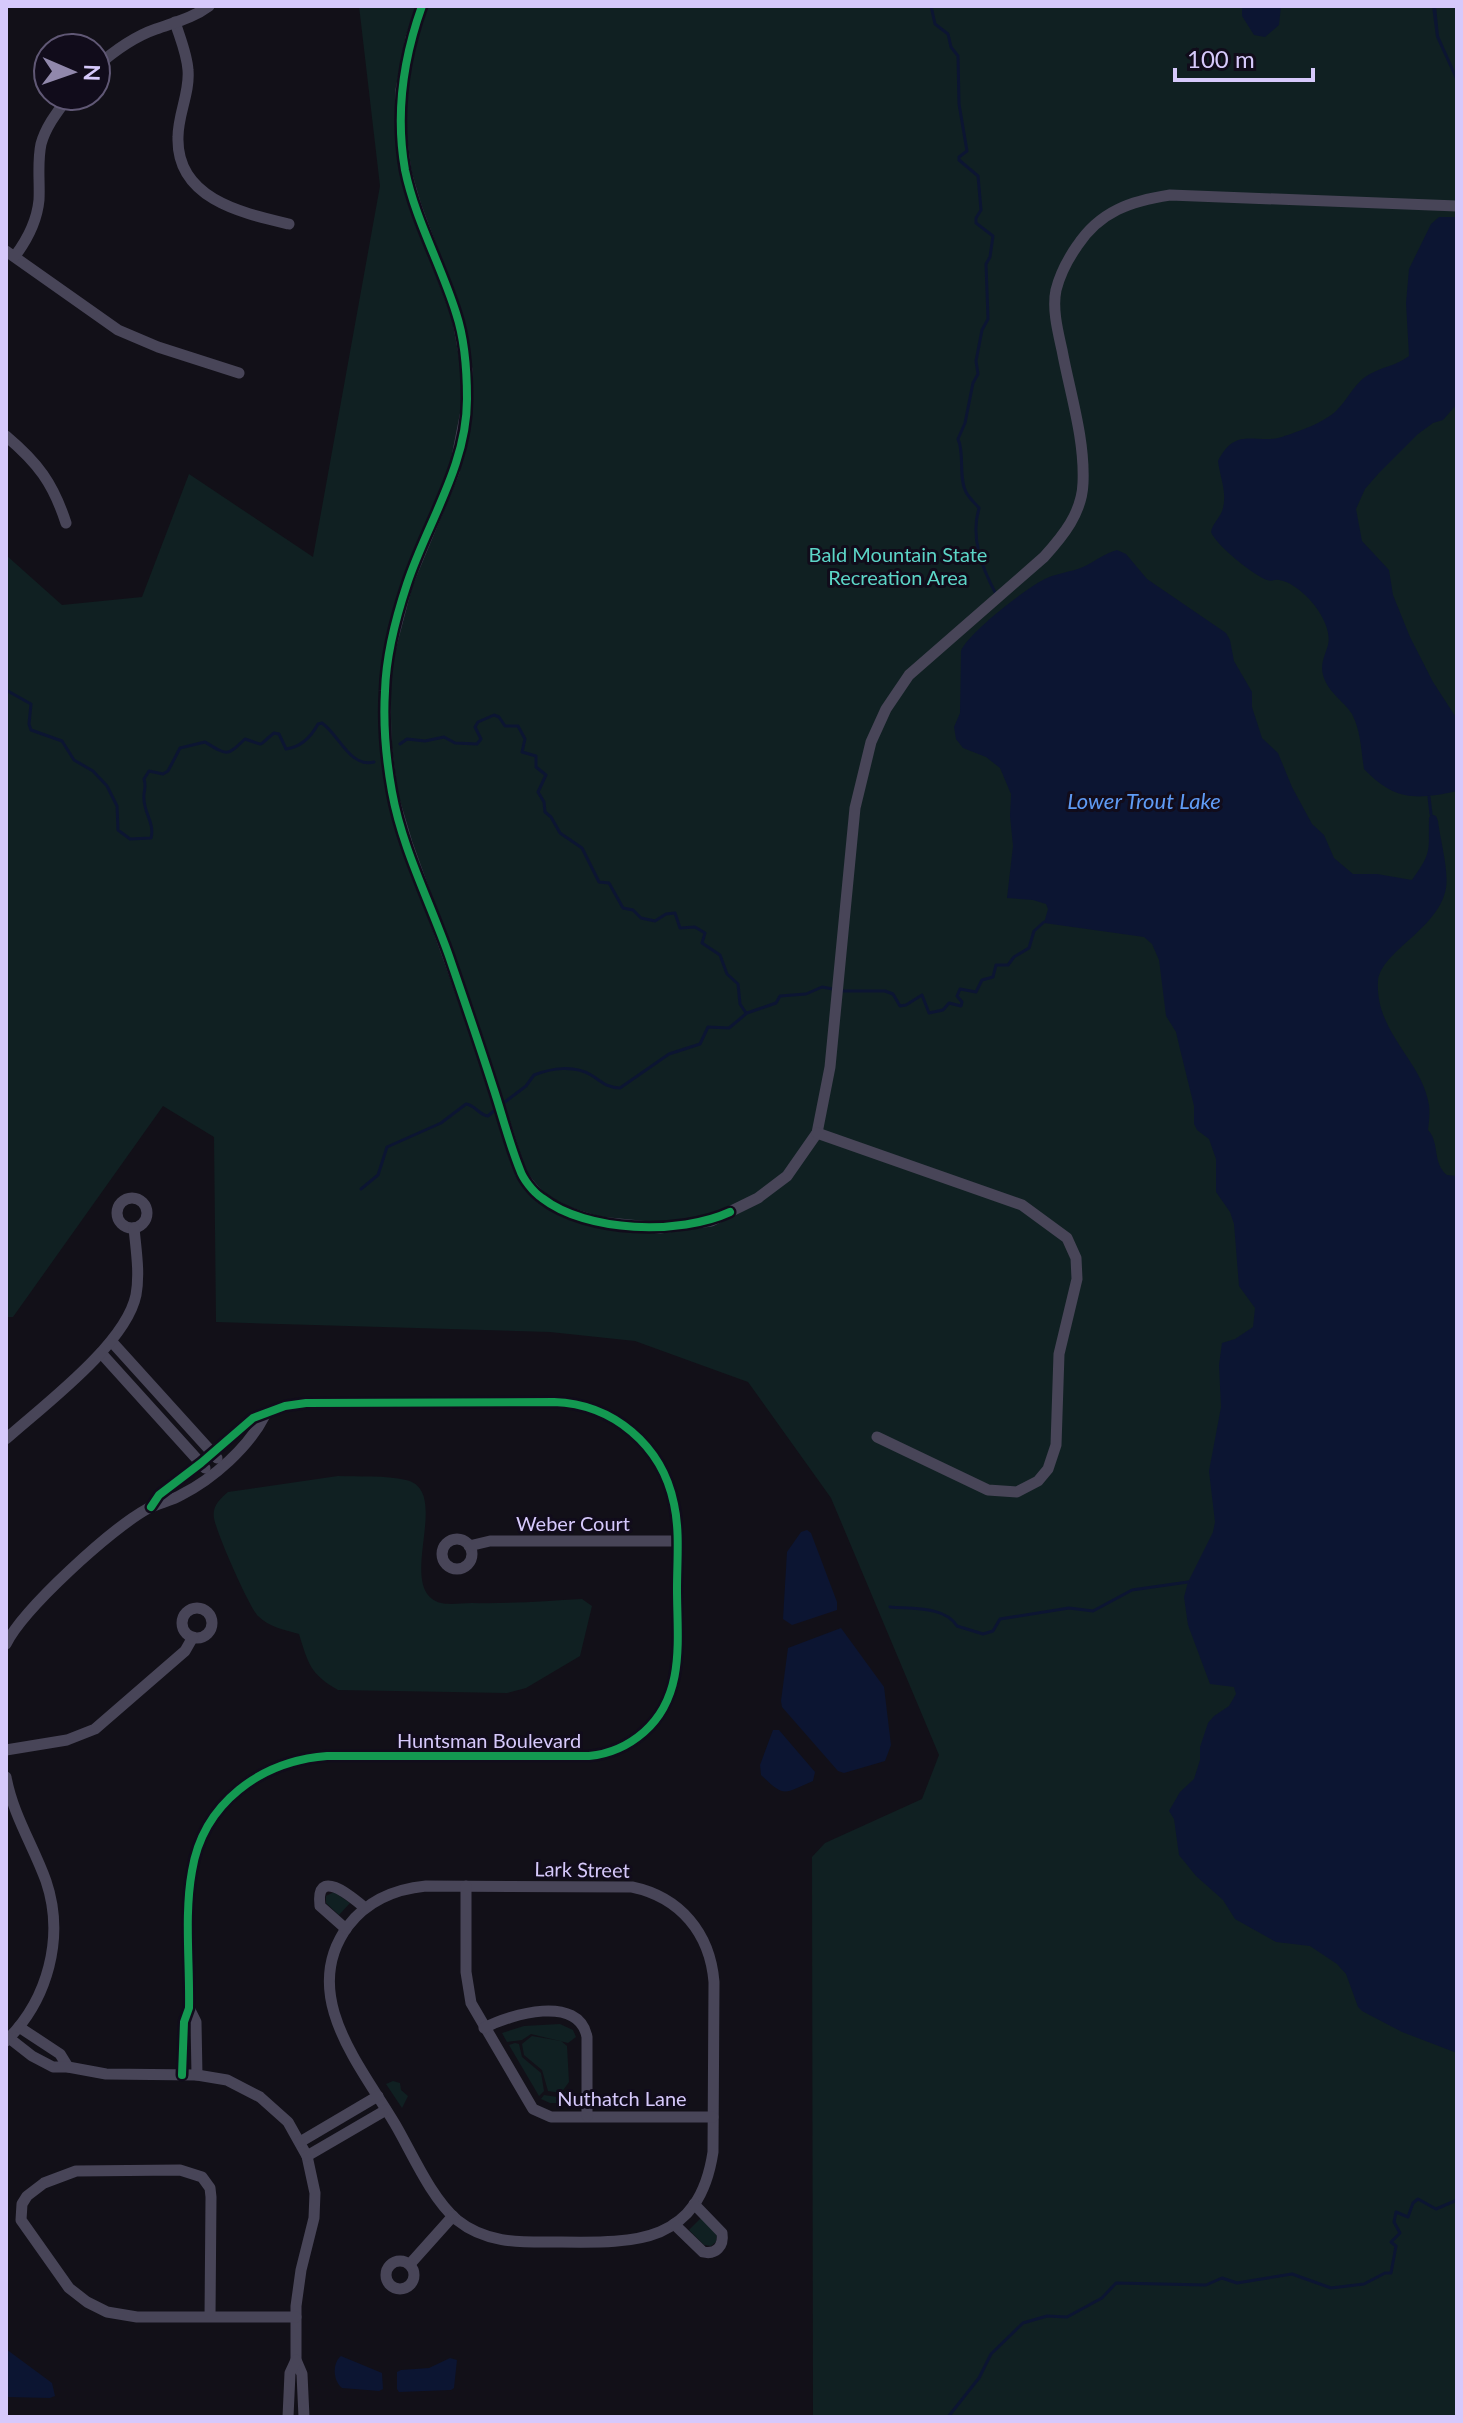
<svg xmlns="http://www.w3.org/2000/svg" width="1463" height="2423" font-family="Lato,sans-serif">
<rect width="100%" height="100%" fill="#121018"/>
<g fill="#102022">
<path d="M359,6H1457V2417H813L812,1857L825,1843L922,1799L939,1755L831,1498L748,1382L635,1341L550,1332L216,1322L214,1137L163,1106L13,1317H6V555L62,605L142,597L189,474L313,557L380,186Z"/>
<path d="M338,1476C359,1477 385,1475 406,1480C454,1491 393,1590 441,1603C450,1605 462,1603 472,1603C509,1604 545,1601 582,1599L592,1606L580,1656L526,1688L507,1693L338,1690C310,1674 308,1663 299,1634C285,1630 269,1627 258,1616C249,1607 216,1532 214,1518C212,1506 220,1499 228,1492Z"/>
<path d="M334,1892L350,1903L339,1915L326,1903V1896Z"/>
<path d="M560,2024L573,2030L576,2037L568,2043L531,2034L522,2040L507,2042L502,2033L524,2026Z"/>
<path d="M532,2036L561,2041L567,2046L569,2082L561,2093L548,2091L542,2070L524,2055L522,2044Z"/>
<path d="M515,2043L519,2044L522,2057L541,2073L544,2091L539,2096L509,2045Z"/>
<path d="M393,2081L400,2083L401,2090L408,2096L402,2108L386,2084Z"/>
<path d="M568,2090L575,2093V2103H550L541,2099L544,2095L557,2097Z"/>
<path d="M701,2218L717,2235L716,2242L711,2246L704,2245L689,2230Z"/>
</g>
<g fill="#0c1532">
<path d="M1242,6H1281L1279,25L1265,37L1254,35L1242,16Z"/>
<path d="M1432,6H1436L1439,36L1457,76V83L1436,37Z"/>
<path d="M1439,217H1457V404L1443,420L1433,423L1418,434L1378,474L1365,489L1356,509L1362,541L1389,570L1393,595L1410,637L1433,682L1457,719V791C1416,800 1395,801 1364,769C1361,751 1361,731 1352,714C1343,700 1328,693 1323,675C1320,664 1325,655 1328,645C1332,628 1317,606 1305,595C1299,589 1288,581 1279,580C1273,579 1273,582 1267,580C1254,576 1215,544 1211,532C1213,522 1221,517 1223,508C1227,492 1220,477 1218,461C1236,425 1256,445 1282,437C1299,431 1324,423 1337,410C1347,400 1354,385 1365,377C1379,367 1397,366 1409,356L1406,303L1409,269L1431,224Z"/>
<path d="M1117,550L1126,554L1147,579L1226,633L1230,640L1234,661L1252,692V707L1262,738L1278,753L1292,787L1312,824L1324,835L1334,858L1353,874H1377L1412,880C1433,851 1428,851 1429,818L1431,814L1436,816L1438,821C1440,839 1449,871 1446,888C1439,929 1381,951 1378,981C1375,1033 1422,1060 1429,1105C1430,1114 1429,1122 1428,1130C1440,1142 1432,1163 1447,1175L1457,1176V2053L1402,2032L1362,2011L1358,2007L1346,1974L1337,1964L1310,1946L1276,1942L1235,1919L1223,1900L1196,1876L1179,1855L1174,1819L1169,1811L1180,1792L1194,1779L1200,1760V1747L1208,1723L1214,1716L1229,1706L1236,1694L1234,1687L1210,1684L1188,1625L1184,1597L1188,1582L1213,1532L1215,1522L1209,1471L1221,1407L1219,1365L1222,1343L1235,1339L1253,1327L1255,1308L1239,1286L1234,1224L1230,1212L1216,1192V1159L1209,1139L1197,1130L1194,1124V1106L1179,1045L1176,1032L1166,1016L1159,960L1152,944L1144,937L1044,923L1048,909L1046,904L1033,900L1007,898L1013,846L1010,816L1011,794L1000,768L986,757L963,748L956,739L954,727L960,713L961,651C967,634 1028,586 1047,578C1058,573 1071,572 1083,567C1094,562 1105,553 1117,550Z"/>
<path d="M807,1530L811,1533L837,1602V1610L792,1625L783,1619L787,1552L801,1532Z"/>
<path d="M841,1628L884,1687L891,1745L885,1761L844,1773L838,1771L782,1707L781,1701L788,1648Z"/>
<path d="M773,1730H779L815,1772L813,1781C783,1794 785,1798 761,1775L760,1765Z"/>
<path d="M6,2349L52,2383L55,2396L50,2398L6,2397Z"/>
<path d="M341,2356L382,2373L383,2389L379,2391L342,2388C333,2381 332,2363 341,2356Z"/>
<path d="M450,2358L457,2360L454,2388L451,2390L399,2392L397,2389V2372L401,2370L429,2368Z"/>
</g>
<g fill="none" stroke-linecap="round" stroke-linejoin="round">
<g stroke="#0c1532" stroke-width="3">
<path d="M931,6L935,24L948,34L951,47L958,56L959,104L967,151L959,157V160L978,176L981,210L976,218V223L993,236L990,257L986,264L988,319L982,330L976,361L978,374L973,383L965,423L958,439C965,454 958,477 966,492C969,498 975,503 979,508C970,538 982,568 996,594"/>
<path d="M6,690L31,704L29,724L31,730L62,741L74,760L93,771L107,786L117,806L118,830L130,839L151,838C155,824 144,813 144,799C143,791 147,788 144,779L149,771L163,774L168,771L180,748L205,742C228,756 227,756 245,739C267,746 256,747 274,733L279,734L286,749C302,747 311,737 318,724L322,723C340,736 350,768 374,762"/>
<path d="M400,744L407,739L425,741L444,737L455,743L477,744L481,739L475,727L478,722L494,715L499,717L505,726H518L525,739L522,752L536,756V767L546,775L538,792L544,802L545,812L551,817L560,833L582,848L599,882L609,883L623,908L633,910L641,918L655,921L666,914L675,913L680,928L695,927L705,933L702,943L720,955L727,974L738,984L740,1004L746,1013"/>
<path d="M1429,797L1431,814"/>
<path d="M840,991H885L893,994L900,1006L906,1005L922,995L929,1013L943,1010L949,1003L961,1006L962,1002L957,996L960,989L976,992L982,980L993,977L996,965H1008L1014,957L1029,948L1034,931L1044,922"/>
<path d="M501,1105L526,1086L534,1075C552,1068 574,1065 591,1075C601,1081 607,1088 620,1088L669,1054L700,1044L708,1027L729,1028L747,1013L776,1003L780,996L806,994L822,987L833,989"/>
<path d="M361,1189L378,1175L387,1147L441,1123L466,1104C475,1105 479,1115 488,1116L495,1110"/>
<path d="M890,1607C911,1609 945,1606 957,1626L983,1634L993,1631L1000,1619L1069,1608L1093,1611L1132,1590L1188,1582"/>
<path d="M948,2417L979,2378L991,2354L1023,2323L1047,2316L1067,2317L1102,2298L1116,2283L1206,2285L1222,2278L1237,2283L1292,2274L1331,2288L1364,2284L1385,2273H1391L1396,2246L1391,2242L1400,2233L1394,2222L1396,2212L1408,2217L1413,2203L1418,2199L1436,2209L1457,2200"/>
</g>
<g stroke="#484558" stroke-width="11">
<path d="M422,6L411,38L401,90V134L406,172L416,206L457,316L467,370V406L454,472L407,585L388,657L385,691L386,744L392,793L407,843L477,1037L521,1174L541,1198L567,1212L599,1222L660,1228L711,1221L758,1198L787,1176L817,1133L830,1067L855,808L871,742L886,709L909,675L1044,557C1063,536 1082,513 1083,483C1085,439 1070,393 1062,350C1058,332 1052,309 1056,290C1060,274 1068,259 1077,246C1100,211 1131,201 1170,195L1457,206"/>
<path d="M175,22C180,38 187,54 188,70C190,93 178,114 178,137C176,199 242,213 289,224"/>
<path d="M96,67C114,51 133,37 156,29C175,22 193,18 209,6"/>
<path d="M6,251L118,330L158,347L239,373"/>
<path d="M15,256C27,240 37,221 39,200C40,181 37,163 41,144C46,126 58,111 69,96"/>
<path d="M6,436C38,463 53,483 66,523"/>
<path d="M817,1133L1022,1205L1067,1238L1076,1258L1077,1279L1059,1354L1056,1445L1048,1469L1038,1481L1017,1492L988,1490L877,1437"/>
<circle cx="132" cy="1213" r="15"/>
<path d="M112,1342L217,1458"/>
<path d="M101,1353L205,1468"/>
<path d="M6,1439C44,1405 126,1344 136,1295C140,1273 136,1250 134,1228"/>
<path d="M151,1507L159,1495L201,1463L253,1418L285,1406L306,1403L554,1402C613,1404 662,1445 674,1504C680,1531 677,1561 677,1589C677,1639 686,1695 644,1732C628,1746 610,1754 589,1756H327C261,1761 203,1803 192,1871C184,1915 190,1963 189,2008L184,2022L182,2075"/>
<circle cx="457" cy="1554" r="15"/>
<path d="M469,1546L490,1541H677"/>
<circle cx="197" cy="1623" r="15"/>
<path d="M6,1644C24,1608 111,1529 147,1509C158,1503 171,1501 181,1495C213,1479 249,1447 265,1415"/>
<path d="M6,1750L67,1740L95,1729L185,1651L193,1637"/>
<path d="M6,1777C13,1815 33,1845 46,1881C65,1937 48,2000 6,2041"/>
<path d="M426,1886L632,1887C680,1897 710,1933 714,1982L713,2152C699,2244 636,2243 561,2242C524,2242 488,2245 457,2220C431,2198 412,2153 395,2124C360,2065 298,1994 348,1926C367,1901 395,1889 426,1886Z"/>
<path d="M466,1886V1972L471,2003L533,2109L551,2117H713"/>
<path d="M346,1929L320,1906C315,1865 353,1898 365,1908"/>
<path d="M189,2008L196,2022L197,2075"/>
<path d="M19,2027L60,2054L68,2067"/>
<path d="M484,2028C511,2014 579,1994 587,2037V2116"/>
<path d="M9,2038L32,2056L53,2067H68L106,2074L197,2075L227,2080L260,2097L288,2122L307,2156L315,2193L314,2218L301,2270L296,2306V2360L302,2374L304,2417"/>
<path d="M300,2142L378,2096"/>
<path d="M307,2156L386,2110"/>
<path d="M674,2224L703,2252C716,2255 724,2246 722,2233L694,2204"/>
<circle cx="400" cy="2275" r="14"/>
<path d="M410,2264L453,2216"/>
<path d="M210,2317L211,2197L210,2188L202,2177L180,2170L76,2171L44,2183L27,2196L22,2204L21,2220L69,2288L87,2302L107,2312L137,2317H296"/>
<path d="M288,2417L290,2373L296,2360"/>
</g>
<g stroke="#110c1b" stroke-width="13">
<g id="cycleway">
<path d="M422,6C403,59 395,113 405,170C415,219 441,265 456,313C465,340 467,371 467,399C467,466 427,523 407,584C396,617 386,655 385,691C383,724 386,759 392,792C402,848 430,902 449,956C464,1000 479,1043 493,1087C502,1114 509,1143 520,1170C523,1179 533,1192 542,1198C587,1233 680,1235 730,1212"/>
<path d="M151,1507L159,1495L201,1463L253,1418L285,1406L306,1403L554,1402C613,1404 662,1445 674,1504C680,1531 677,1561 677,1589C677,1639 686,1695 644,1732C628,1746 610,1754 589,1756H327C261,1761 203,1803 192,1871C184,1915 190,1963 189,2008L184,2022L182,2075"/>
</g>
</g>
<use href="#cycleway" stroke="#139951" stroke-width="8"/>
</g>
<g text-anchor="middle" dominant-baseline="central" stroke-width="6" stroke-linejoin="round" paint-order="stroke">
<g font-size="20" fill="#5cd5c7" stroke="#110c1b">
<text x="898" y="554">Bald Mountain State<tspan x="898" dy="23">Recreation Area</tspan></text>
</g>
<g font-size="20" fill="#d6c9fb" stroke="#110c1b">
<text x="573" y="1523">Weber Court</text>
<text x="489" y="1740">Huntsman Boulevard</text>
<text transform="translate(582 1869) rotate(1)">Lark Street</text>
<text x="622" y="2098">Nuthatch Lane</text>
</g>
<g font-size="22" font-style="italic" fill="#5f9bf4" stroke="#110c1b">
<text x="1144" y="800">Lower Trout Lake</text>
</g>
</g>
<rect width="1463" height="2423" fill="none" stroke="#d6c9fb" stroke-width="16"/>
<g transform="translate(72 72) rotate(92)"><circle r="38" fill="#110c1b" stroke="#605875" stroke-width="2"/>
<path d="M0-6L14 30L0 20L-14 30Z" fill="#9188ac"/>
<text y="-12" font-size="22" font-weight="bold" text-anchor="middle" fill="#d6c9fb">N</text>
</g>
<path d="M1175 68v12h138v-12" fill="none" stroke="#d6c9fb" stroke-width="4"/>
<text x="1187" y="68" font-size="24" fill="#d6c9fb" stroke="#110c1b" stroke-width="6" paint-order="stroke">100 m</text>
</svg>
